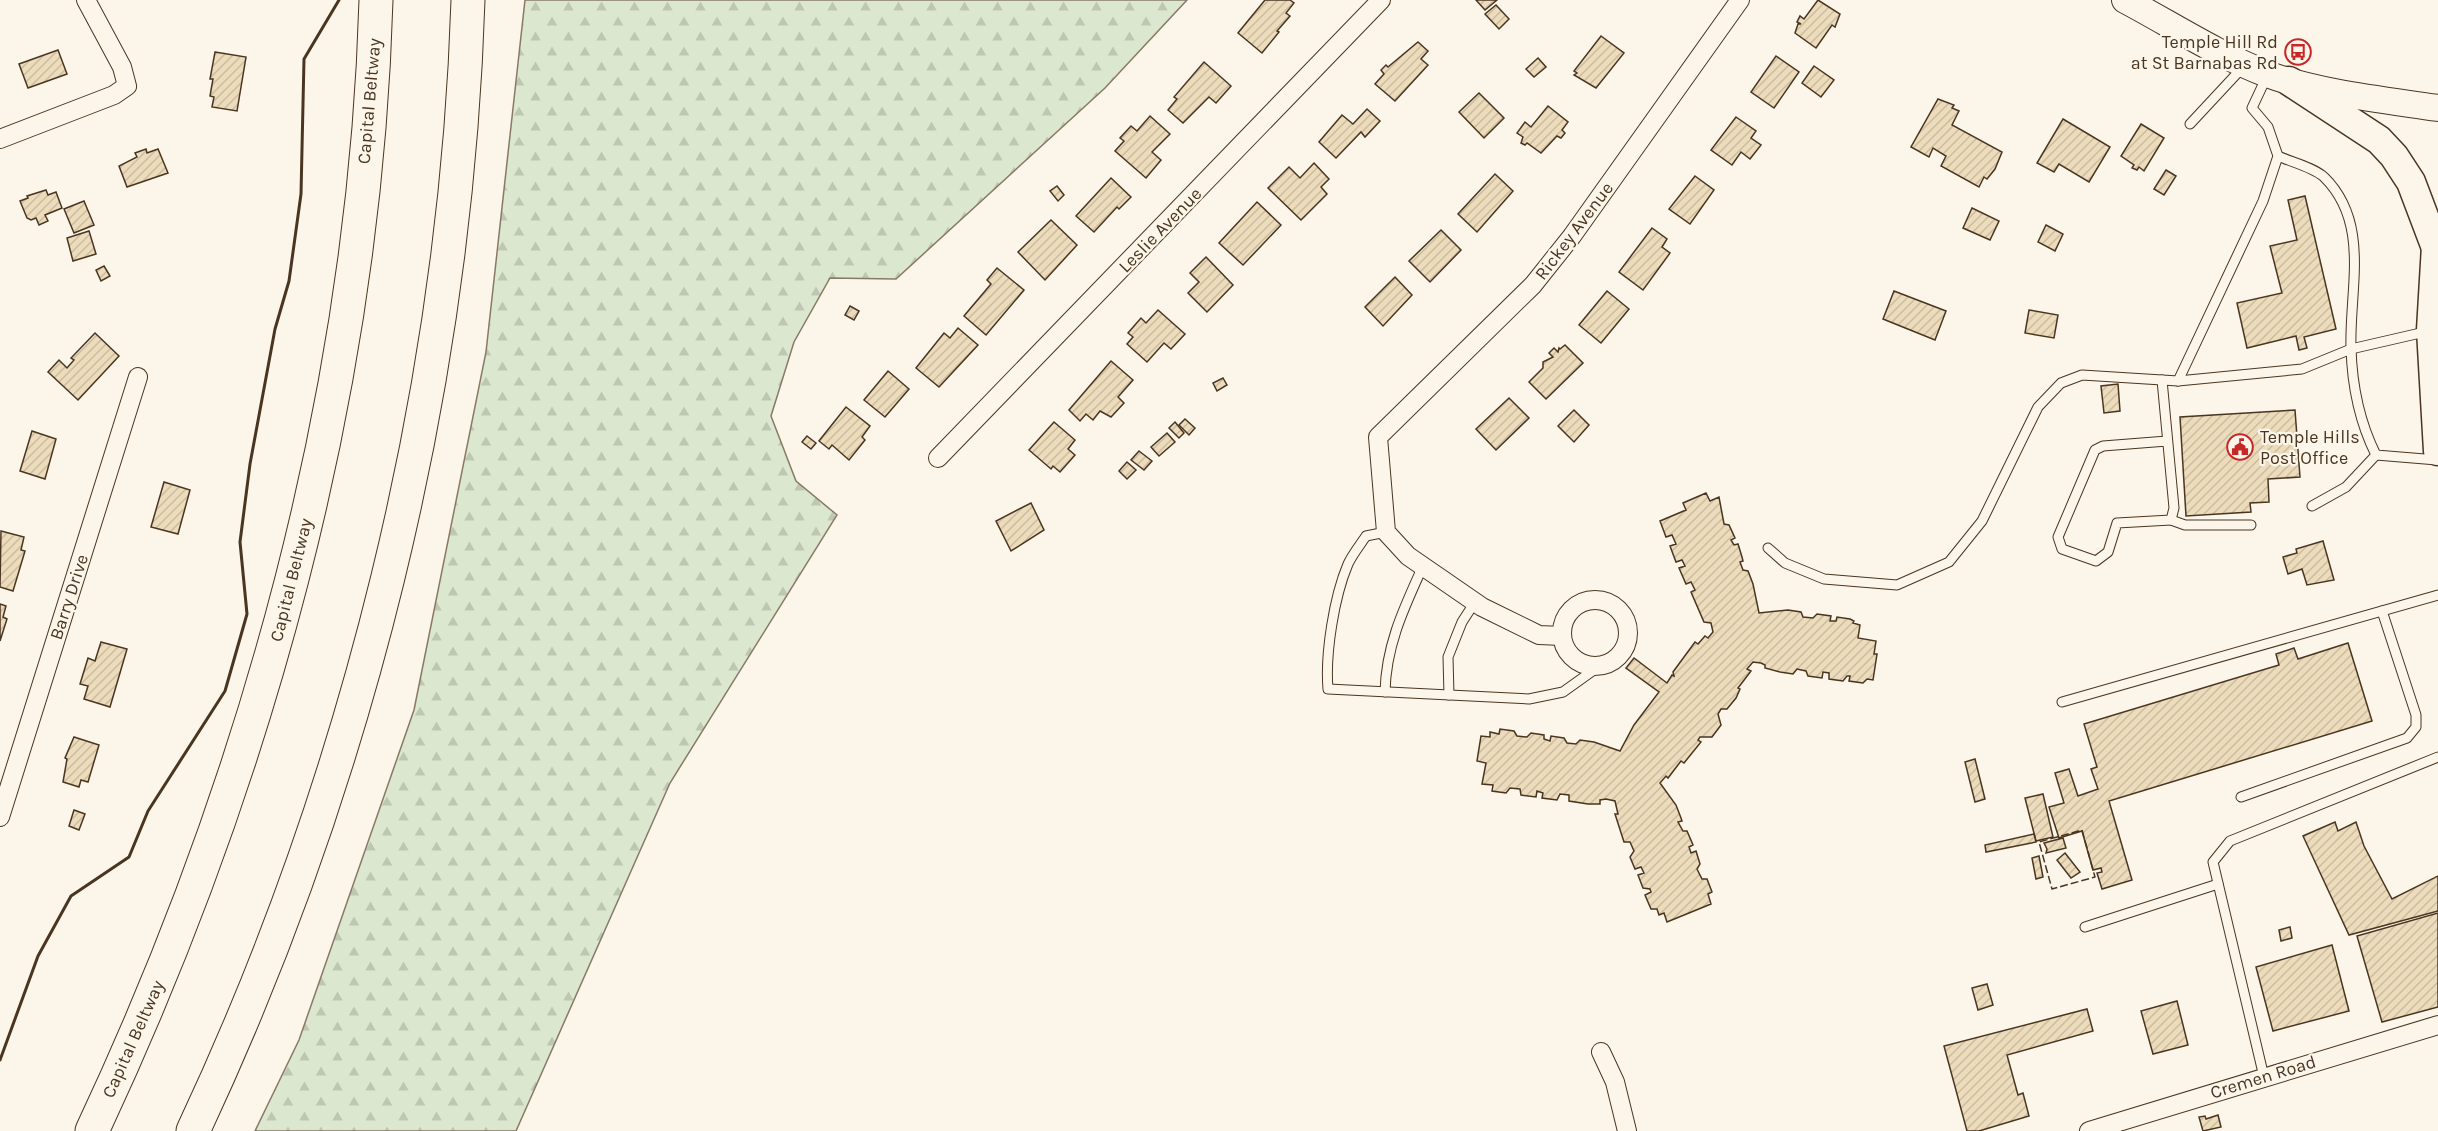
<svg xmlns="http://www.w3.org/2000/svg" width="2438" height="1131" font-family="Karla,sans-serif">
<defs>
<pattern id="forest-firs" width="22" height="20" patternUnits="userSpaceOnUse" patternTransform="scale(1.5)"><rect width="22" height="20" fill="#dce7d0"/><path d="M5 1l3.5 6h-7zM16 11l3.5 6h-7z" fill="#bec7b2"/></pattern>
<pattern id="building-hatch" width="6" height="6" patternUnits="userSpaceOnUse" patternTransform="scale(1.5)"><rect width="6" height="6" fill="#ecdcbc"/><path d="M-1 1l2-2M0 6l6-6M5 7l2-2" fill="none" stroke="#ccbda1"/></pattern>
</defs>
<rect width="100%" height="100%" fill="#fbf6e9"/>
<path fill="url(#forest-firs)" stroke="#887966" stroke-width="1.5" d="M525,0H1187L1105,88L896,279L830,278L794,342L771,416L796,481L837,515L670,783L516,1131H255L299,1040L414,710L486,352Z"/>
<g fill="url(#building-hatch)" stroke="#4a3520" stroke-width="1.5">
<path d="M1265,0H1290L1294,3L1286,13L1290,16L1277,31L1279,32L1262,53L1238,33Z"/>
<path d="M1476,0H1497L1485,10Z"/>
<path d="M1818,0L1840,14L1835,27L1832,25L1816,48L1795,33L1798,24H1801L1797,22L1800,16L1804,19Z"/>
<path d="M1496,5L1509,19L1499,29L1485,14Z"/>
<path d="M1601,36L1624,53L1596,88L1574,75L1577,73L1574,71Z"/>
<path d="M1418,42L1428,51L1421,59L1428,65L1395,101L1375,84L1384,74L1381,70L1386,65L1388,67Z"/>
<path d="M58,50L67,74L28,88L19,64Z"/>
<path d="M215,52L246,57L237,111L212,107L214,97L210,96L213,79H210Z"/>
<path d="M1776,56L1799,72L1774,108L1751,92Z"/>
<path d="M1538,58L1546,67L1534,77L1526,69Z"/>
<path d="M1204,62L1231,86L1216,103L1209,97L1183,123L1168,110L1177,99L1174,97Z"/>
<path d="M1814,66L1834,80L1821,97L1802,83Z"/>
<path d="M1479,93L1504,118L1484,138L1459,112Z"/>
<path d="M1938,99L1954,105L1952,108L1959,111L1952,125L2002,152L1995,169L1987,179L1984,177L1979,187L1941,166L1946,156L1933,148L1929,157L1911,147Z"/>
<path d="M1548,106L1568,122L1562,130L1565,133L1561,138L1557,136L1541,153L1527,143L1525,145L1521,143L1523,137L1517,133L1525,122L1531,127Z"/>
<path d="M1367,109L1380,121L1365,137L1361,132L1336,158L1319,142L1342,115L1353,124Z"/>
<path d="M1150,116L1170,134L1152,152L1161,160L1146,178L1115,151L1124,141L1120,138L1131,126L1137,131Z"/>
<path d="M1736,117L1756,131L1751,138L1761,145L1750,159L1741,152L1732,165L1711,150Z"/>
<path d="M2063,119L2110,147L2089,182L2059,164L2054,172L2037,163Z"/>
<path d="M2141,124L2164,138L2144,171L2139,167L2137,170L2132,168L2134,165L2121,156Z"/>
<path d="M146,149L147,153L158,149L168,173L127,187L119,166L137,157L135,153Z"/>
<path d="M1314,163L1329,179L1321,187L1327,194L1301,220L1268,188L1289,167L1300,178Z"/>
<path d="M2166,170L2176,176L2164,195L2154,189Z"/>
<path d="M1495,174L1513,191L1477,232L1458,214Z"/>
<path d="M1695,176L1714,190L1690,224L1669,209Z"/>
<path d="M1111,178L1131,197L1119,209L1117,207L1094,232L1076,216Z"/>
<path d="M1057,186L1064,195L1058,201L1050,191Z"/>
<path d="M46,190L48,195L56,192L62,208L45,215L48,221L39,225L36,218L31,220L27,218L20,201L28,198L27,196Z"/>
<path d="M2305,196L2336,329L2304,337L2307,348L2299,350L2296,336L2247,348L2237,303L2282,293L2270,246L2297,240L2288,200Z"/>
<path d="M84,201L94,225L74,233L64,209Z"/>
<path d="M1257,202L1281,225L1243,265L1219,243Z"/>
<path d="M1972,208L1999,221L1990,240L1963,228Z"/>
<path d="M1051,220L1077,245L1045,280L1018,252Z"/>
<path d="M2046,225L2063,234L2055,251L2038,242Z"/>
<path d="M1652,228L1667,239L1662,247L1670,253L1643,290L1619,272Z"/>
<path d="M1441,230L1461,250L1430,282L1409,261Z"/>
<path d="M89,231L96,254L73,261L67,238Z"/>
<path d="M1206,257L1233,285L1207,312L1188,293L1199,282L1190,273Z"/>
<path d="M104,266L110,276L101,281L96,270Z"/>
<path d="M997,268L1024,290L986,335L964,316L991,284L987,280Z"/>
<path d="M1395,277L1412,295L1383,326L1365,307Z"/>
<path d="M1607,291L1629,309L1601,343L1579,325Z"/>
<path d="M1894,291L1946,311L1935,340L1883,319Z"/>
<path d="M850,306L859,311L854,320L845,315Z"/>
<path d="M1158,310L1185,334L1171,349L1164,343L1147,362L1127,344L1133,337L1128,333L1141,318L1146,323Z"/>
<path d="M2029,310L2058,315L2054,338L2025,333Z"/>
<path d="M958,328L978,345L939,387L916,368L944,333L950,338Z"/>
<path d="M95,333L119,356L78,400L48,372L59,360L67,368L74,360L71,358Z"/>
<path d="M1565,345L1583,363L1546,399L1529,382L1543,368V362L1553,357L1549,353L1554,348L1558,352L1559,348L1560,349Z"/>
<path d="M1111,361L1133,380L1118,397L1124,403L1111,417L1100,411L1093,420L1086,414L1080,421L1069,410Z"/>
<path d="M888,371L909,389L885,417L864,400Z"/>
<path d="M1223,378L1227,385L1217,391L1213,383Z"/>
<path d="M2118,384L2120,411L2104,413L2101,386Z"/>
<path d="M1509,398L1529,418L1496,450L1476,429Z"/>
<path d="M846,407L870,426L862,437L865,440L849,460L832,445L829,449L819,441Z"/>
<path d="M1574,410L1589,425L1574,442L1558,426Z"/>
<path d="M2295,410L2300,477L2268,479L2269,502L2250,503L2251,512L2186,516L2180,417Z"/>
<path d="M1185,419L1195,428L1189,435L1179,425Z"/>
<path d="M1054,422L1075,440L1068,449L1075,455L1060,472L1053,466L1051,469L1029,450Z"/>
<path d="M1175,422L1184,433L1179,438L1169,428Z"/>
<path d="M32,431L56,439L45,479L20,471Z"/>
<path d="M1167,433L1175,442L1159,456L1151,447Z"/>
<path d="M807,436L816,443L811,449L802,442Z"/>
<path d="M1139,451L1152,461L1144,470L1131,460Z"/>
<path d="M1127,462L1136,470L1127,479L1119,471Z"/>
<path d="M164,482L190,490L178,534L151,527Z"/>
<path d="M1706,493L1710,501L1719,497L1724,524L1729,525L1735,538L1731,540L1734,545L1738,544L1742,557L1743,561L1740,562L1743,570L1748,571L1753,584L1759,613L1788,610L1801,612L1803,617L1813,618L1817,614L1831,616L1830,621H1836L1837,617L1850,619L1854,621L1853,623L1860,625L1858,638L1876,641L1874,654H1877L1873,680L1867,679L1863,683L1849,681L1850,676H1847L1843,681L1829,679V673L1823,672L1822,678L1808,676L1806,671L1797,669L1793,674L1780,672L1765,668V665L1761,663L1753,662L1747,669L1751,671L1738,688L1740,689L1736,698L1727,709H1721L1718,714L1721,725L1712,737H1700L1698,740L1701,742L1684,763L1681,761L1668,778L1666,776L1660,783L1676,805L1681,818L1682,821L1678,822L1683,831H1687L1693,845L1689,847L1691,853L1696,851L1700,864L1697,869L1702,879H1707L1712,892L1708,894L1711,904L1667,922L1664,913L1659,915L1657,909H1651L1645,895L1651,892L1650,889L1643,888L1638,875L1644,873L1641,867L1635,869L1630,857L1634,851L1630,842H1624L1615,814H1618L1615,801L1606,799L1600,800V804H1588L1569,801V795L1560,794L1557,800L1542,798L1543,793L1537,791L1536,797L1521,795L1520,789L1510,788L1506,793L1492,791L1493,785L1482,784L1486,763L1477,761L1481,736L1490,737V732L1499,734L1500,729L1514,731L1517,736L1527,737L1531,733L1544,735V739L1550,741L1551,736L1564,738L1567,743L1576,744L1580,740L1594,742L1620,751L1634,725L1659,692L1626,668L1634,658L1667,683L1672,675L1674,676L1673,672L1695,642L1698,644L1705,636L1708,638L1713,632L1711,623L1704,622L1691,592L1695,590L1691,582L1686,584L1679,568L1685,566L1682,560L1676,562L1670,546L1676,544L1672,535L1666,537L1660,521L1686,510L1683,503Z"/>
<path d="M1031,503L1044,530L1011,551L996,521Z"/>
<path d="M1,531L24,537L21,550L25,551L13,591L0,587Z"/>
<path d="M2323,541L2334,580L2307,585L2302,569L2288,574L2283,557L2297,553L2296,549Z"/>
<path d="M0,604L6,606L3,617L7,619L0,641Z"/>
<path d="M101,642L127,649L110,707L84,699L88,686L80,684L88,658L95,661Z"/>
<path d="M2348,643L2372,721L2109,801L2132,880L2102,889L2097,873L2102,872L2101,868L2093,870L2082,831L2059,838L2049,807L2064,803L2055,773L2069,769L2078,796L2098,789L2091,769L2097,767L2084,724L2279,665L2276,654L2294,648L2298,659Z"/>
<path d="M74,737L99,745L88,782L81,780L79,787L63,782L67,759L65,758Z"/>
<path d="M1975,759L1985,799L1975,802L1965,762Z"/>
<path d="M2043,794L2053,837L2036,841L2025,798Z"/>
<path d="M74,810L85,814L79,830L69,826Z"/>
<path d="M2335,822L2338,831L2356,822L2364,846L2392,899L2438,876V911L2349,935L2303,836Z"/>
<path d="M2034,834L2036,842L1986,852L1985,845Z"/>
<path d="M2063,838L2066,848L2046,853L2047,849L2044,843Z"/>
<path d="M2065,853L2080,872L2071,878L2057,860Z"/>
<path d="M2039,856L2043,877L2036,879L2032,858Z"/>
<path d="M2438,913V1007L2382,1022L2357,936Z"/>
<path d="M2290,927L2292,938L2281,941L2279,930Z"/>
<path d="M2332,945L2349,1011L2273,1031L2256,967Z"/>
<path d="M1987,984L1993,1005L1978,1010L1972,988Z"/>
<path d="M2177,1001L2188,1045L2153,1054L2141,1011Z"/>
<path d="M2087,1009L2093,1031L2007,1055L2018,1095L2023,1093L2029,1116L1979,1131H1967L1944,1046Z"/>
<path d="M2218,1115L2221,1127L2203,1131L2199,1117L2205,1116L2206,1119Z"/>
</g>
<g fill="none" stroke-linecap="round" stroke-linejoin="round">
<g stroke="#4a3520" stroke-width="11">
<g id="service">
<path d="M2190,124L2244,66"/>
<path d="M2278,156C2291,162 2313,167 2324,177C2371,223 2349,290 2351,348C2352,384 2360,423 2376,455L2437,460"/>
<path d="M2162,380L2174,508L2171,520L2117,523L2108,552L2096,561L2062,549L2058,537L2095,450L2103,446L2167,441"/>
<path d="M2178,381L2263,201L2278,156L2268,127L2252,108L2267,76"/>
<path d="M2312,506L2346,487L2376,455"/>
<path d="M2171,520L2185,525H2251"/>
<path d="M1386,532L1366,536C1360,545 1352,555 1348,564C1334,597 1325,654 1328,689L1529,699L1563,692L1598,667"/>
<path d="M1768,548L1785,563L1824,579L1897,585L1949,562L1982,521L2038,407L2061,383L2082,375L2178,381L2302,369L2351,349L2429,331"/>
<path d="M1385,692C1386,645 1404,608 1423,566"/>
<path d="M1449,695L1448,657L1462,622L1475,602"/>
<path d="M2062,702L2438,595"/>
<path d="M2241,797L2407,738L2416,727V715L2382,611"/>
<path d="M2085,927L2218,884"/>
<path d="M2264,1077L2213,862L2230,841L2438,757"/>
</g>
</g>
<g stroke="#4a3520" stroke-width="20">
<g id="minor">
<path d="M0,139L114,95L127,86L122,67L86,0"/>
<path d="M938,458L1381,0"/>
<circle cx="1595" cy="633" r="33"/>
<path d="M1562,636L1539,635L1482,607L1408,556L1386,532L1378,437L1533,285L1572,236L1740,0"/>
<path d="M0,817L138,377"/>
<path d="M1601,1052L1615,1082L1627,1131"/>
<path d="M2089,1131L2438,1025"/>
</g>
</g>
<g stroke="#4a3520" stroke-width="28">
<path id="secondary" d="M2125,0C2172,25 2218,55 2267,74C2317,93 2385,100 2438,108"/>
</g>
<g stroke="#4a3520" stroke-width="31">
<g id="primary">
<path d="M2289,81L2379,140L2394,156L2411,182L2436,248"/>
<path d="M2437,229L2431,330L2438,451"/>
</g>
</g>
<g stroke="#4a3520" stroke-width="35">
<g id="motorway">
<path d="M92,1131C257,780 365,389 376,0"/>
<path d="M193,1131C357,782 456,385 468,0"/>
</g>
</g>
<use href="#service" stroke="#fbf6e9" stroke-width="9"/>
<use href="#minor" stroke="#fbf6e9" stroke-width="18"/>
<use href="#secondary" stroke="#fbf6e9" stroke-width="26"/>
<use href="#primary" stroke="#fbf6e9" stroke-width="28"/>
<use href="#motorway" stroke="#fbf6e9" stroke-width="33"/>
<path stroke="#4a3520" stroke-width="1.5" stroke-dasharray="8 3" stroke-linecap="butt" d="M2082,830L2095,877L2052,889L2039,842Z"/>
<path stroke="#4a3520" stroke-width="3" d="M0,1060L38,956L71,896L129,857L148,811L225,691L247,614L240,542L250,464L275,329L289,281L301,194L304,59L339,0"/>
</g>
<defs>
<g id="bus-ring" transform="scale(1.35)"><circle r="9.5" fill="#fbf6e9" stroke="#c62828" stroke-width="1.5"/><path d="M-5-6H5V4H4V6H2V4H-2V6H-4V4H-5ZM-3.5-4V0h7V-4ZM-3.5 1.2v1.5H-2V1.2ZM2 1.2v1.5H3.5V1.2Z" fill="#c62828"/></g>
<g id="civic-ring" transform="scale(1.35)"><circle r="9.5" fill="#fbf6e9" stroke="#c62828" stroke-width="1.5"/><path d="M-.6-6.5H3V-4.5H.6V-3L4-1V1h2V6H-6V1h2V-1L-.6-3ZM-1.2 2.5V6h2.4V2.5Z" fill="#c62828"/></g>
</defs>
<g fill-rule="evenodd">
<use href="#bus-ring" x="2298" y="52"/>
<use href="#civic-ring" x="2240" y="447"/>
</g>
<g text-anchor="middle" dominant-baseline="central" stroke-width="4.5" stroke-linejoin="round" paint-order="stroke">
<g font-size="18" fill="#4a3520" stroke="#fbf6e9" text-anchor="end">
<text x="2278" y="42">Temple Hill Rd<tspan x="2278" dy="21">at St Barnabas Rd</tspan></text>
<text x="2260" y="437" text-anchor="start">Temple Hills<tspan x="2260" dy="21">Post Office</tspan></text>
</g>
<g font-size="18" fill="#4a3520" stroke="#fbf6e9">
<text transform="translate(369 101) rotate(-85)">Capital Beltway</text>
<text transform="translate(1160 230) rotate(-46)">Leslie Avenue</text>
<text transform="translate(1574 231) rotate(-53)">Rickey Avenue</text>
<text transform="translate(291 580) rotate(-76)">Capital Beltway</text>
<text transform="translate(69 597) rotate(-72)">Barry Drive</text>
<text transform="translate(133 1039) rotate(-66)">Capital Beltway</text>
<text transform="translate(2263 1077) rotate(-17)">Cremen Road</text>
</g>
</g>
</svg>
